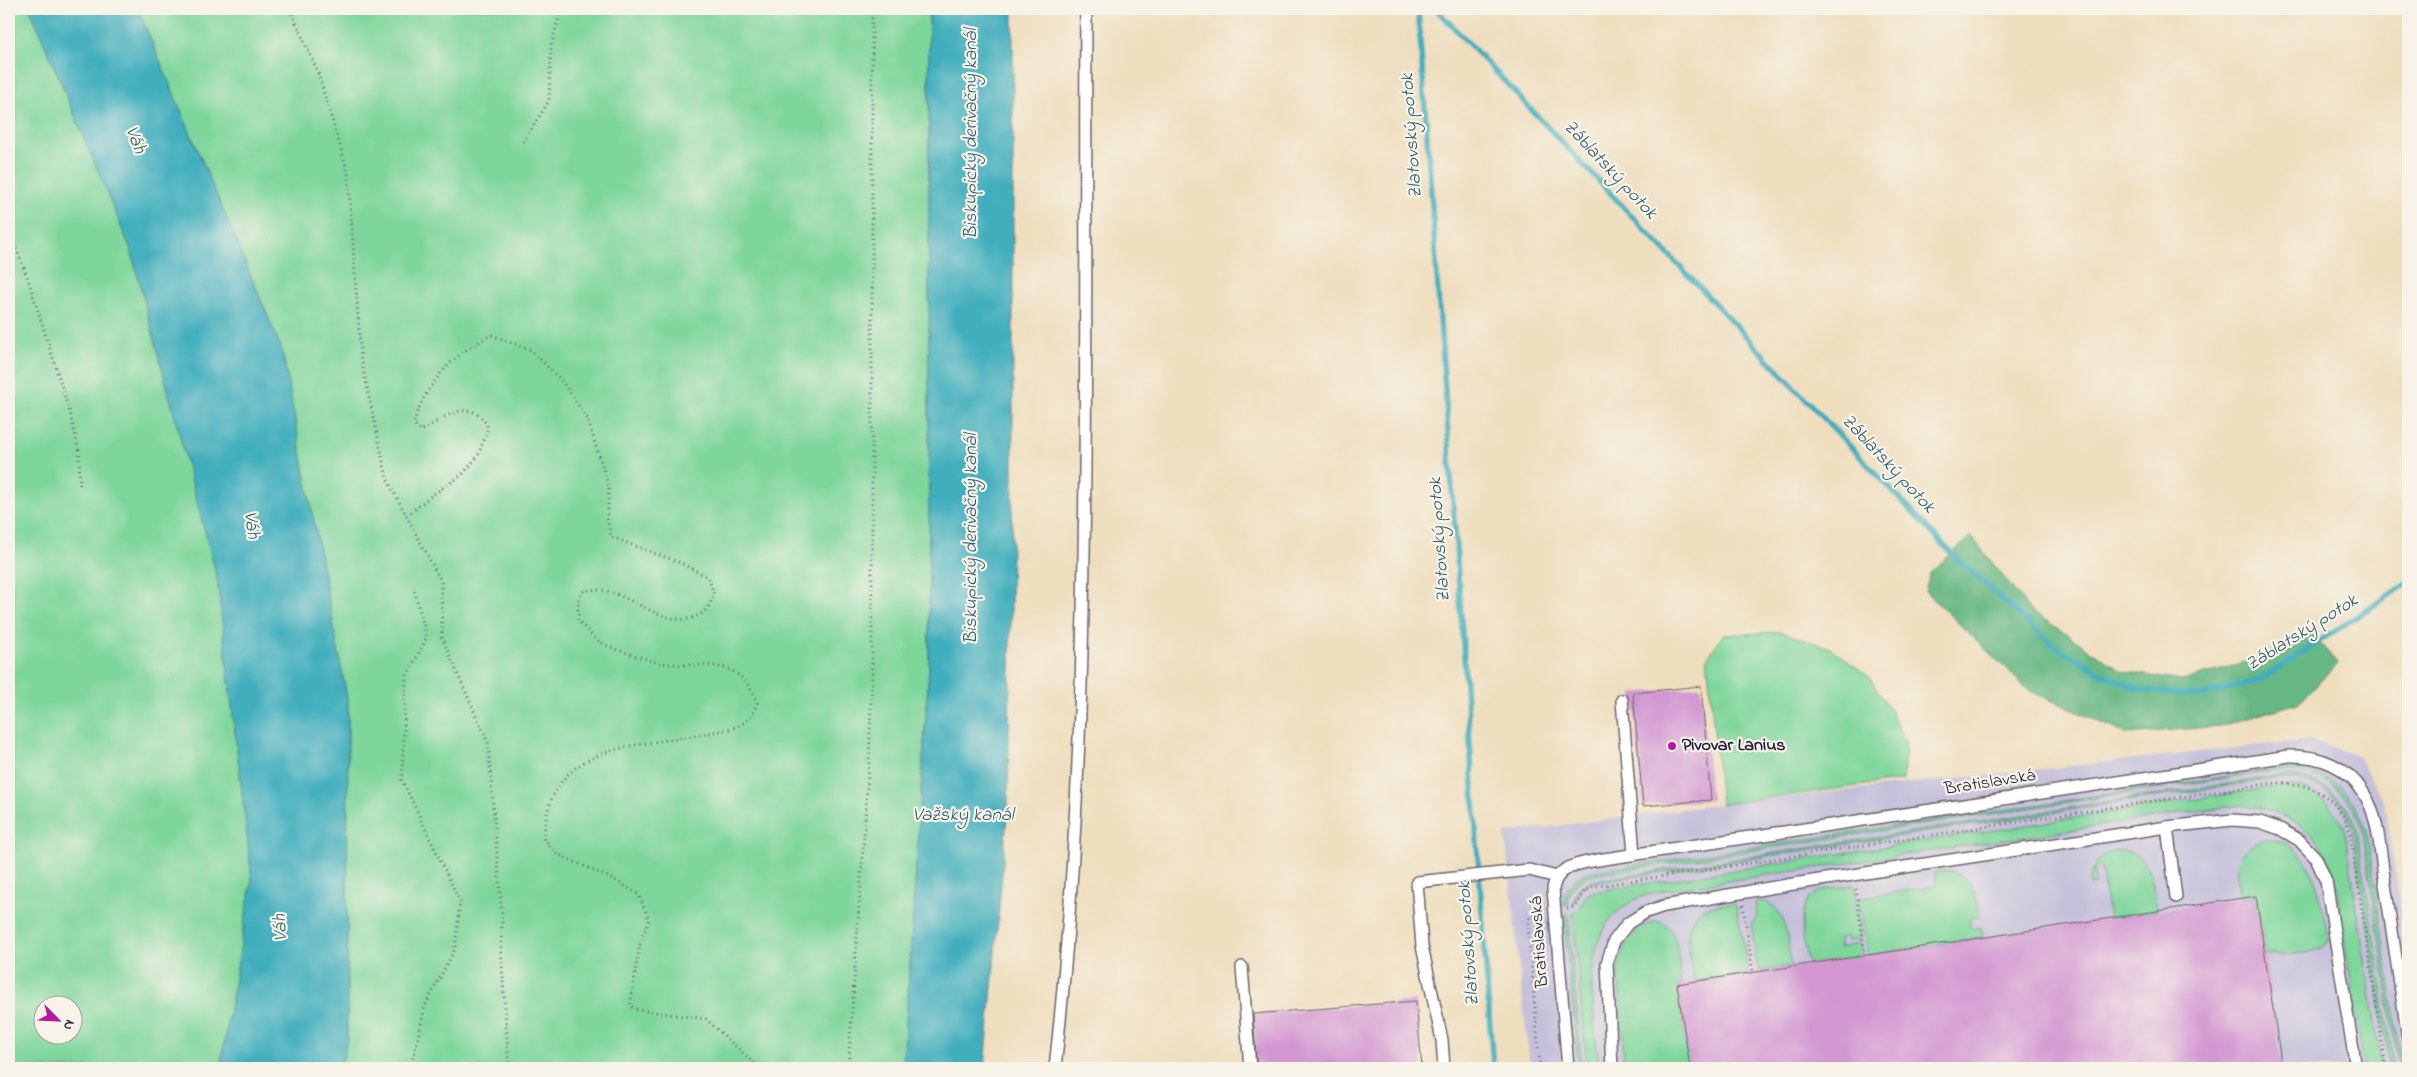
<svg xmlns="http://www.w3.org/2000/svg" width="2417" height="1077" font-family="'Indie Flower',sans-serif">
<rect width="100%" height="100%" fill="#f7f3e8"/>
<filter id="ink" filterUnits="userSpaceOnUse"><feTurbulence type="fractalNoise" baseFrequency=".02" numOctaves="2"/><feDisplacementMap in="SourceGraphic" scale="10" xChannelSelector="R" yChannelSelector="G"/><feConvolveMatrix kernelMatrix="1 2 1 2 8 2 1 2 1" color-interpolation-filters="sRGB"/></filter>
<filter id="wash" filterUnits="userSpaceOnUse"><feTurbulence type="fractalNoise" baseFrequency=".0096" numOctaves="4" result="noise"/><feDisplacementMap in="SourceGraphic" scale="20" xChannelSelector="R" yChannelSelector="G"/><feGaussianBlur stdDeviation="1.12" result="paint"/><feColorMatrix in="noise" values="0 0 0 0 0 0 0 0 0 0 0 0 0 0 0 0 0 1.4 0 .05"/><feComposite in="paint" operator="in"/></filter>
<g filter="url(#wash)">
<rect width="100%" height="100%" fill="#efdebe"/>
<path fill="#c5c0da" d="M2310,740L2358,756L2384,802L2408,956V1068H1530L1505,833L1721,804Z"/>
<g fill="#7ed69b" stroke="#507c6b" fill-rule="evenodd">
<path d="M9,9H30L131,250L217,578L252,879L220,1068H9ZM42,1004H72V1034H42Z"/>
<path d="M138,9H929V668L903,1068H341L347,1039L348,704L282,350Z"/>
<path d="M1781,632L1830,648L1867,675L1888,706L1906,743L1903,780L1721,804L1707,658L1723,635Z"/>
<path d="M2282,768C2327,767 2355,792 2367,834L2402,1068H2399L2362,826C2343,781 2312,767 2265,772L1591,875C1577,879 1567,889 1568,904L1564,906C1564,889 1573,877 1589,872Z"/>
<path d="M2279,776C2314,775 2342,792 2356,825L2394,1068H2390L2352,825C2340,790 2308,777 2273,779L1592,883L1582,887L1573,905L1577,890L1591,881Z"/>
<path d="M2281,786C2310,784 2332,802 2344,826L2382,1068H2364L2336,883C2325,833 2288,808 2239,805L1667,890C1569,907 1593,996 1599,1068H1587L1573,913C1583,908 1582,897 1591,892Z"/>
<path d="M2265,839C2315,839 2322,903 2328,939C2323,958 2282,953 2265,955L2256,896L2240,898C2236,869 2232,851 2265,839Z"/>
<path d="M2113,851C2151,846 2153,884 2157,911L2109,918L2101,867L2093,869L2096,885L2090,886C2089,869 2097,858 2113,851Z"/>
<path d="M1949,871C1973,877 1976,894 1980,916L1969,919L1971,929L1981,927L1983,937L1868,955L1859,898L1936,886L1935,872Z"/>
<path d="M1854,885L1861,939L1848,941V937L1839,938V948L1860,943L1862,956L1808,964C1804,940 1791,901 1822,890C1832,887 1844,887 1854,885Z"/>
<path d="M1757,901C1788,899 1788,946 1791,966L1758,971L1751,924L1757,917L1755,903Z"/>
<path d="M1733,903L1737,907L1748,973L1694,981C1690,959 1678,921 1705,908C1713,905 1724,904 1733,903Z"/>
<path d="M1564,914H1568L1582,1068H1579Z"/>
<path d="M1661,922C1680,928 1678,966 1681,983L1677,984L1690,1068H1623C1624,1046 1623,1025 1621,1003C1620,991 1617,977 1619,965C1621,946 1640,920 1661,922Z"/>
</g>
<path fill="#66b783" stroke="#446c5f" d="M1971,536L2029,609L2121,671L2182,681L2248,661L2312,634L2338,664L2298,703L2221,726L2127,734L2028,690L1925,591L1930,573Z"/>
<g fill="#40aebd" stroke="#31687c">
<path d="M30,9H138L282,350L348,704L347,1039L341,1068H220L252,879L217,578L131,250Z"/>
<path d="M929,9H1013V480L1008,806L985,1068H903L929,668Z"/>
</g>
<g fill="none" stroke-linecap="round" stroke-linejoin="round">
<g stroke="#40aebd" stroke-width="5.5">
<path d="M1418,9L1493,1068"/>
<path d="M1436,9L1955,557L2052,644L2100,673L2138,689L2199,696L2260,680L2408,583"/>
</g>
</g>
<g id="blocks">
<g fill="#d398d2">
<path d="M1701,686L1711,800L1643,806L1633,693Z"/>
<path d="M2256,896L2282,1068H1690L1677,984Z"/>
<path d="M1416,1001L1422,1068H1257L1253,1014Z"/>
</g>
</g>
</g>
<g filter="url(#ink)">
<use href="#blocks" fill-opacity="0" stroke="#6a6469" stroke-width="1"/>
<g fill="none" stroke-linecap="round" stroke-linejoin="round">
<g stroke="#6a6469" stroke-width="14">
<g id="service">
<path d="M1622,700L1634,855"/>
<path d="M2167,827L2176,897"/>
<path d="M1242,967L1250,1068"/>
<path d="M1055,1068C1094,717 1084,361 1086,9"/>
<path d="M1444,1068L1442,1040L1422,946L1417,882L1529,870L1557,877"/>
<path d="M1568,1068L1553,889C1557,864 1583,863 1604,859L2289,756C2319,755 2347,766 2363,792C2380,817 2380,855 2385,884C2393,935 2400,987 2408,1038"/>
<path d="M1612,1068L1607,963L1614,941L1628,923L1646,912L1664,906L1787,885L2167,827L2232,820L2260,822L2280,829L2299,840L2316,858L2326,881L2356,1068"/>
</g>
</g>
<g stroke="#6a6469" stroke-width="3" stroke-dasharray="1 4" stroke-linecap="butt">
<path d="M290,9L317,70L348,173L361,359L387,479L441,581L442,638L488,743L502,916L501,949L509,1068"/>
<path d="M523,142L549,101L551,46L561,9"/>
<path d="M9,230L28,279L70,413L79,451L80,487"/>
<path d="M407,516L432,495L462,475L478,456L488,428C473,394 443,418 421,431L414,424C418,401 441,368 461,354C470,347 481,341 491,335L531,350L563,382L587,418L609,487L607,518L611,537L681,563L709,578L714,596C711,601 708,609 704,612C667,640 620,577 582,592L578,601V621C585,627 592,637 600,642C609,648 651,661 661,663C703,669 739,653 757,703C755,708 753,714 750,717C740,729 723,730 709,733C636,748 547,740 544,839L557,854L615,880L639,895L649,920L640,943L630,1006L638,1010L706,1019L759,1068"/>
<path d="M1856,889L1865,955"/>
<path d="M1743,905L1753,972"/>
<path d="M1567,909L1576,906L1585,890L1598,886L2266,784C2304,779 2337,793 2350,831L2386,1068"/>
<path d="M411,1068L425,1006L455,949L460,902L402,780L406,678L427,637L413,587"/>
<path d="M848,1068L869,762L872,675V9"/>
<path d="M1540,1068L1528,925L1530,917L1541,912"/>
</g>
<use href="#service" stroke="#fff" stroke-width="11"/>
</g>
</g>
<circle fill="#b5179e" stroke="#f7f3e8" stroke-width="2" cx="1672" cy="746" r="5"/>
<g text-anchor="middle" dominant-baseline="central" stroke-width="4.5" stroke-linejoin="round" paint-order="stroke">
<g font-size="18" font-weight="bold" fill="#22223b" stroke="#f7f3e8" text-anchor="start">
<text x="1682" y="746">Pivovar Lanius</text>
</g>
<g font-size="18" fill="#22223b" stroke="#f7f3e8">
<text transform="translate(1990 783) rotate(-9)">Bratislavská</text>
<text transform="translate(1540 942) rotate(-94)">Bratislavská</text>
</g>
<g font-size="19" font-style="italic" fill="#2e5a6f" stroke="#f7f3e8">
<text transform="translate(971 134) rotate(-90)">Biskupický derivačný kanál</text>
<text transform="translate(1412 136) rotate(-94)">Zlatovský potok</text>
<text transform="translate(135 140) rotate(69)">Váh</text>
<text transform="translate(1610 170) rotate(47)">Záblatský potok</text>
<text transform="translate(1888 464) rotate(47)">Záblatský potok</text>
<text transform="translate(251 525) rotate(82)">Váh</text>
<text transform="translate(971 539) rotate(-90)">Biskupický derivačný kanál</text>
<text transform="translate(1440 540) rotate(-94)">Zlatovský potok</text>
<text transform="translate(2302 633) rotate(-32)">Záblatský potok</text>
<text x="963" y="815">Važský kanál</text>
<text transform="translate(281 928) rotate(-92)">Váh</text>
<text transform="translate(1469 944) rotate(-94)">Zlatovský potok</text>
</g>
</g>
<rect width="2417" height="1077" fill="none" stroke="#f7f3e8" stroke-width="30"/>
<g transform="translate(58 1020) rotate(114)"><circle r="24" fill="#f7f3e8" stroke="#a29fa3"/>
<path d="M0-4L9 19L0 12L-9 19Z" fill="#b5179e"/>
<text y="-8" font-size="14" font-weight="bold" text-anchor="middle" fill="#22223b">N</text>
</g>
</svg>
